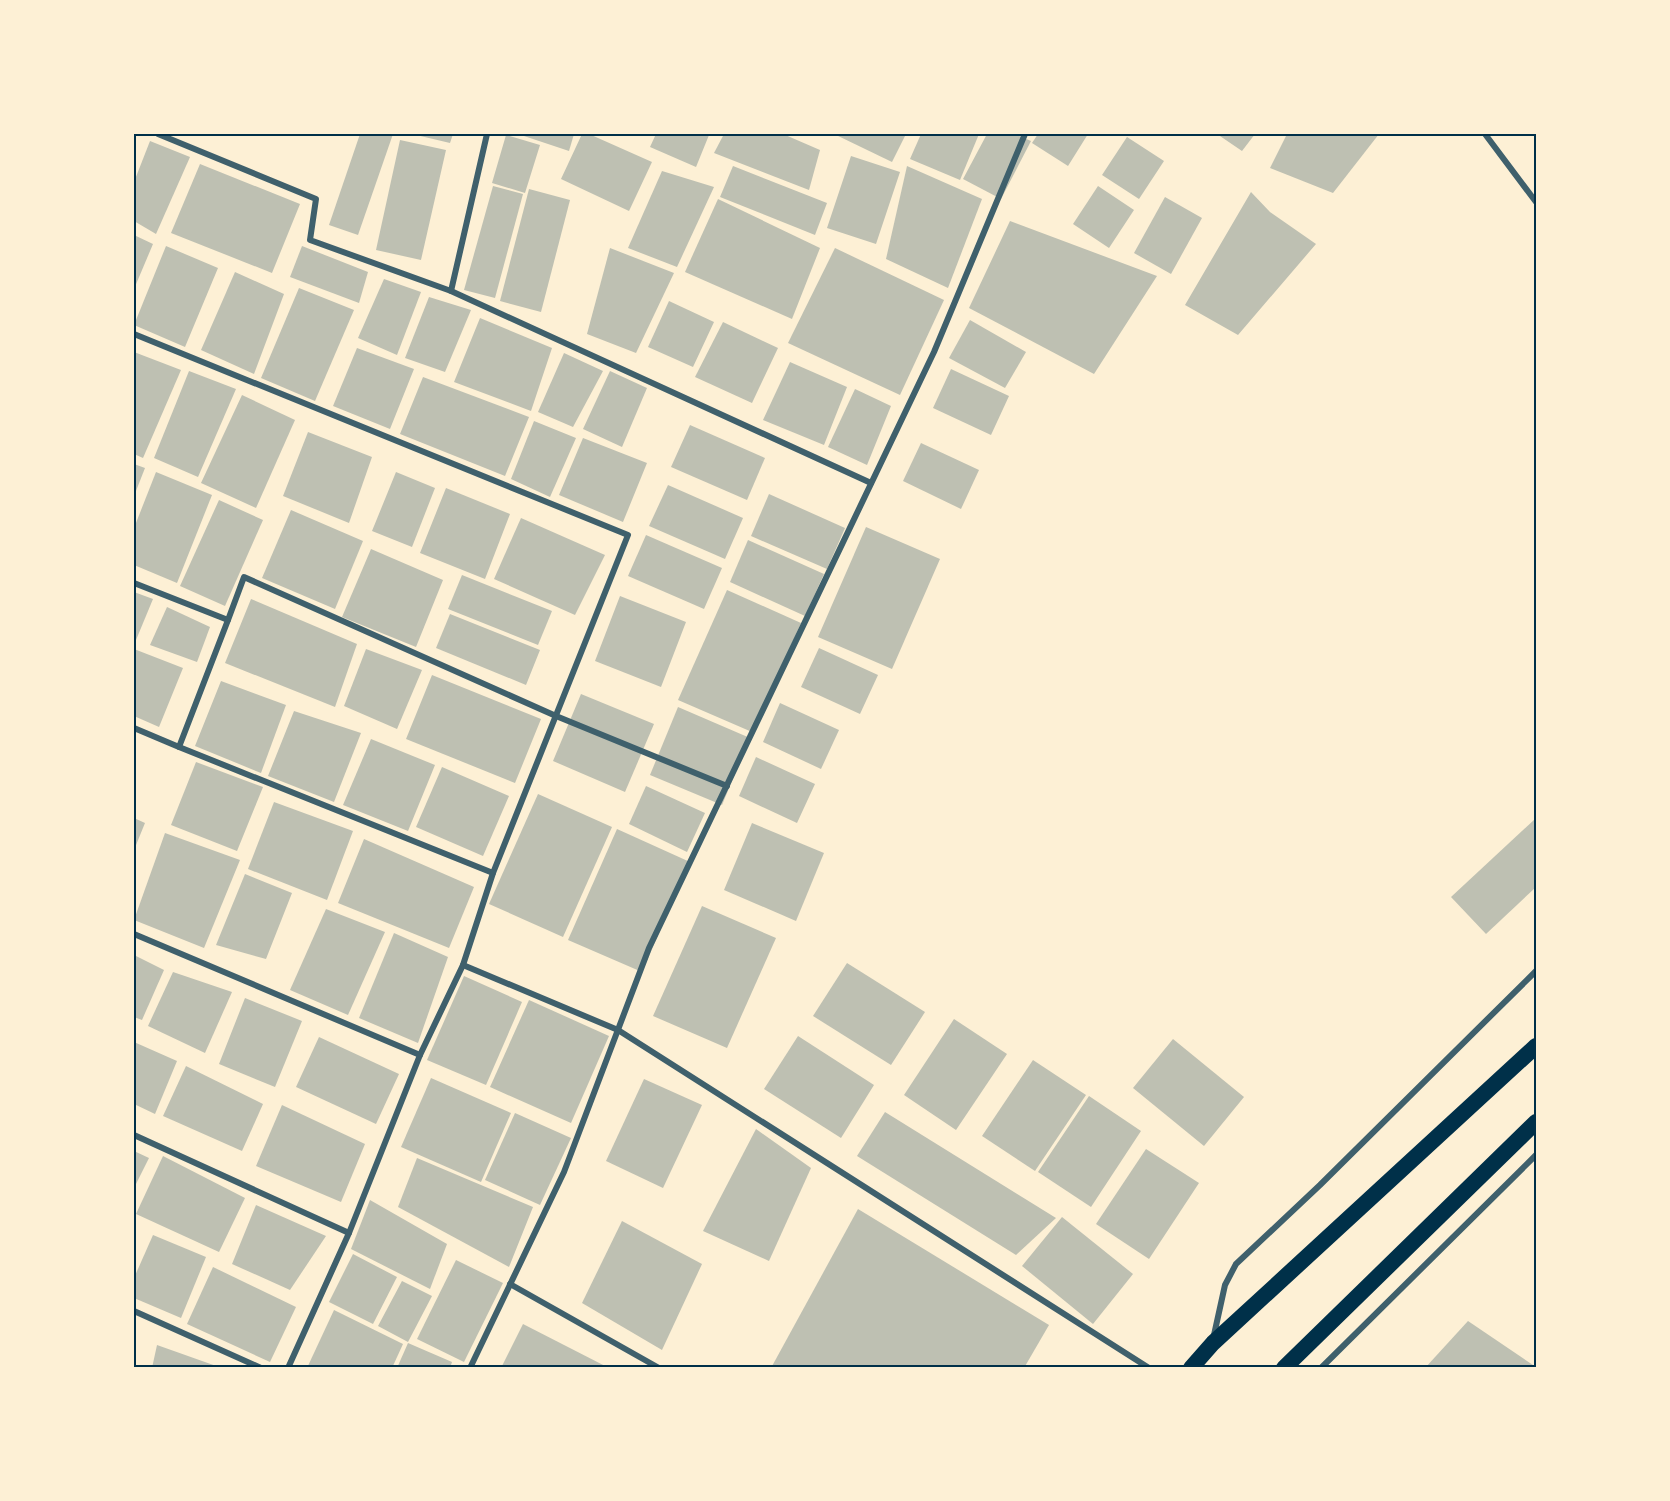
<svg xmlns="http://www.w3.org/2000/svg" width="1670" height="1501" font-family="'Varela Round',sans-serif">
<rect width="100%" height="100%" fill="#fdf0d5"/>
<g fill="#bec0b2">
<path d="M360,134H393L358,235L329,225Z"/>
<path d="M412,134H453L450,143Z"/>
<path d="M518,134H574L569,151Z"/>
<path d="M582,134H589L652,162L629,211L561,179Z"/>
<path d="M656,134H707L709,135L696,167L650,147Z"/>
<path d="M724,134H783L820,150L809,190L714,153Z"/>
<path d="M834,134H906L892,162Z"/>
<path d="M921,134H979L960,180L910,159Z"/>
<path d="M987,134H1015L1031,141L1001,199L963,179Z"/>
<path d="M1038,134H1088L1068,166L1032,143Z"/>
<path d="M1217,134H1255L1242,151Z"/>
<path d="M1287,134H1379L1333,193L1270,168Z"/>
<path d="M506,135L540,145L525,193L492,183Z"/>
<path d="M1127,137L1164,161L1139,199L1102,175Z"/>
<path d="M400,140L446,150L421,260L376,250Z"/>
<path d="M150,141L190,157L156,234L134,221V182Z"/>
<path d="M851,156L900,172L876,244L827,228Z"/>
<path d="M200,164L300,204L272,273L171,233Z"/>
<path d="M733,166L827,203L815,235L720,197Z"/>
<path d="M907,166L982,199L948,288L886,259Z"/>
<path d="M662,171L714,187L677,267L628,248Z"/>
<path d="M493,186L523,194L495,298L464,290Z"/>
<path d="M1098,186L1134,210L1109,248L1073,224Z"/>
<path d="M529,189L570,200L541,312L500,301Z"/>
<path d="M1251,192L1270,212L1316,244L1238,335L1185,305Z"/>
<path d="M1165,197L1202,218L1171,274L1134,253Z"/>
<path d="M718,199L820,248L792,319L685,272Z"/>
<path d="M1010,221L1157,276L1094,374L969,308Z"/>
<path d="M134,235L153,244L134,289Z"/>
<path d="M166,246L218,268L185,347L134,325Z"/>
<path d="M302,246L368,272L359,303L290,277Z"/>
<path d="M610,248L674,273L636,353L587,334Z"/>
<path d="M835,248L944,300L900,395L788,343Z"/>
<path d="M235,272L284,294L254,374L201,350Z"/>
<path d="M384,279L421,292L397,355L358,338Z"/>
<path d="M299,288L354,310L315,401L261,378Z"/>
<path d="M429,297L471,310L445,372L405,358Z"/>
<path d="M669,301L714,322L693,367L648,347Z"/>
<path d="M480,318L552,348L531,411L454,382Z"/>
<path d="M970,320L1026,352L1005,388L949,358Z"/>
<path d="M723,322L778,348L752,403L695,377Z"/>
<path d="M357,348L414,369L390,429L333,406Z"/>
<path d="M134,352L181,370L143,458L134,454Z"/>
<path d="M564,353L603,371L573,427L538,412Z"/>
<path d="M790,362L847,387L824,445L763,420Z"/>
<path d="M951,369L1009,396L991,435L933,408Z"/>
<path d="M189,371L236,389L198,477L154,458Z"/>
<path d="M610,371L647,388L622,447L583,429Z"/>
<path d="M423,377L529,417L505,476L400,434Z"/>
<path d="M855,389L891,406L867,465L828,447Z"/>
<path d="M242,395L295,420L256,508L201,483Z"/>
<path d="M534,421L576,438L550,497L511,479Z"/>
<path d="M690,425L765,458L747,500L671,467Z"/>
<path d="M308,432L372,457L349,523L283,496Z"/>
<path d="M583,438L647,463L623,522L559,495Z"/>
<path d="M921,443L979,470L961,509L903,481Z"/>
<path d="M134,464L145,468L134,496Z"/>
<path d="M156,472L212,495L177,583L134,565V528Z"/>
<path d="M396,472L435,488L412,547L372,531Z"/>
<path d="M668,485L743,518L725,559L649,526Z"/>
<path d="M446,488L510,514L485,579L420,553Z"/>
<path d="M769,494L845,528L827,569L751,536Z"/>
<path d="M219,500L263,520L225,606L180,586Z"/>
<path d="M291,510L363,541L335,609L262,578Z"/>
<path d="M521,518L605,555L575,615L494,579Z"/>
<path d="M866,527L940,559L892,669L818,637Z"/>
<path d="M646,535L722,568L704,609L628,576Z"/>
<path d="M748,540L824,574L805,616L730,582Z"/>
<path d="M371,549L443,580L416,647L342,617Z"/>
<path d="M462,575L552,611L538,645L448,609Z"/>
<path d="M727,590L801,623L752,732L678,700Z"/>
<path d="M134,592L153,599L136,640L134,638Z"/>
<path d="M620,596L686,622L661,687L595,661Z"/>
<path d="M251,599L357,644L335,707L225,663Z"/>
<path d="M167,607L210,627L197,662L150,645Z"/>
<path d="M450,614L540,650L526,685L436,648Z"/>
<path d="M819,648L878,675L860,714L801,687Z"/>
<path d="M134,649L183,668L159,727L134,716Z"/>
<path d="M366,649L422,670L397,729L344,706Z"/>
<path d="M432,675L541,719L515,783L406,739Z"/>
<path d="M221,681L286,705L261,773L195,746Z"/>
<path d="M581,694L654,724L625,792L553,761Z"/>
<path d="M780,703L839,730L821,769L763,742Z"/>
<path d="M678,707L750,738L722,805L650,775Z"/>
<path d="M294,711L361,733L334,802L268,776Z"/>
<path d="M371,739L435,765L408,831L343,805Z"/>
<path d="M756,757L815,784L797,823L739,796Z"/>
<path d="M196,762L263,787L237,851L171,825Z"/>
<path d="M442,767L509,796L483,856L416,827Z"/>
<path d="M646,786L705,813L687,852L629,824Z"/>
<path d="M538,794L612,827L563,937L489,904Z"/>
<path d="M274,802L353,831L327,900L248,869Z"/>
<path d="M134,818L145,823L134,850Z"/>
<path d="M1536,818V887L1486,934L1451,897Z"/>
<path d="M752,823L824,853L796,921L724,890Z"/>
<path d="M617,829L690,862L642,972L568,940Z"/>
<path d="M165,833L240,860L204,948L134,920Z"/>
<path d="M364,839L474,887L449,948L338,903Z"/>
<path d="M245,874L292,893L266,959L216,945Z"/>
<path d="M702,906L776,938L727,1048L653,1016Z"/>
<path d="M326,909L385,932L348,1015L290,990Z"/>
<path d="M394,933L448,957L418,1043L359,1018Z"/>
<path d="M134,955L164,970L142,1020L134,1017Z"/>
<path d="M847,963L925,1012L891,1065L813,1016Z"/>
<path d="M173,972L232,992L205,1053L148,1026Z"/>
<path d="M464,976L522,1002L486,1085L427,1060Z"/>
<path d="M245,998L302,1021L275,1087L219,1064Z"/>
<path d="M529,1000L609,1036L571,1123L490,1087Z"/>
<path d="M954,1019L1007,1054L956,1130L904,1095Z"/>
<path d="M798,1036L874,1085L841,1138L764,1089Z"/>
<path d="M319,1037L399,1074L376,1124L296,1087Z"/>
<path d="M1173,1039L1244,1097L1204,1146L1133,1088Z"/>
<path d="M134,1042L177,1061L155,1114L134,1104Z"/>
<path d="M1033,1060L1086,1095L1035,1171L982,1136Z"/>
<path d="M186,1066L263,1104L242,1151L163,1116Z"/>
<path d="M431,1078L511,1113L481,1182L401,1147Z"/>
<path d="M644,1079L702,1105L663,1188L606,1161Z"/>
<path d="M1089,1096L1141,1131L1091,1207L1038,1172Z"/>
<path d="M282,1105L365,1144L341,1202L256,1166Z"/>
<path d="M885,1112L1056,1218L1016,1255L857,1156Z"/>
<path d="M515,1113L571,1138L540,1205L485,1180Z"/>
<path d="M756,1129L811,1168L769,1261L703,1231Z"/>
<path d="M1146,1149L1199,1183L1149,1259L1096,1224Z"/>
<path d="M134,1151L149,1158L134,1188Z"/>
<path d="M163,1156L245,1198L219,1252L136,1214Z"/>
<path d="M417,1158L533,1207L509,1267L398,1207Z"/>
<path d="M370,1200L447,1244L430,1289L351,1249Z"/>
<path d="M256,1205L326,1236L290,1290L232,1264Z"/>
<path d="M858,1209L1049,1325L1024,1368H771Z"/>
<path d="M1062,1217L1133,1274L1093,1324L1022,1266Z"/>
<path d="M622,1221L702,1264L662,1350L582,1303Z"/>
<path d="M153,1235L206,1257L181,1318L134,1298V1278Z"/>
<path d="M353,1254L397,1277L373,1324L329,1302Z"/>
<path d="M456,1260L503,1283L464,1362L417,1339Z"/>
<path d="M213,1267L296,1307L270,1362L187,1324Z"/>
<path d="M402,1281L432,1296L408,1342L378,1326Z"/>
<path d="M334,1310L403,1344L392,1368H307Z"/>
<path d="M1468,1321L1536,1367V1368H1425Z"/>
<path d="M523,1324L609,1368H501Z"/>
<path d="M408,1343L452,1362L450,1368H397Z"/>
<path d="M157,1345L219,1367V1368H152Z"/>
</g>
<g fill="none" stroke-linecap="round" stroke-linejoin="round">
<g stroke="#3f606c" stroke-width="6">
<path d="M158,134L316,199L310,240L451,291L871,483"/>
<path d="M1485,134L1536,202"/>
<path d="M451,291L487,134"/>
<path d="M134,334L628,535L493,873L463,965L420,1055L349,1233L134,1135"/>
<path d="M134,583L228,620L179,747L134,728"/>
<path d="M228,620L244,577L556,716L727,786"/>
<path d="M179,747L493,873"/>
<path d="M134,934L420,1055"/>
<path d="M463,965L618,1030L1149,1368"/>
<path d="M510,1284L659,1368"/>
<path d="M134,1311L261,1368"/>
<path d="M1214,1335L1225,1285L1236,1264L1320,1185L1536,971"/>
<path d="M288,1368L349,1233"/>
<path d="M470,1368L564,1172L649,948L934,352L1025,134"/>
<path d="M1321,1368L1536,1155"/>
</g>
<g stroke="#003049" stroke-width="16">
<path d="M1191,1368L1213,1343L1536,1046"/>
<path d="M1284,1368L1536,1122"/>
</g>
</g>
<rect width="1670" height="1501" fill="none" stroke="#fdf0d5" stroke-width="270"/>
<rect x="135" y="135" width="1400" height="1231" fill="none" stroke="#003049" stroke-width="2"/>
</svg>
